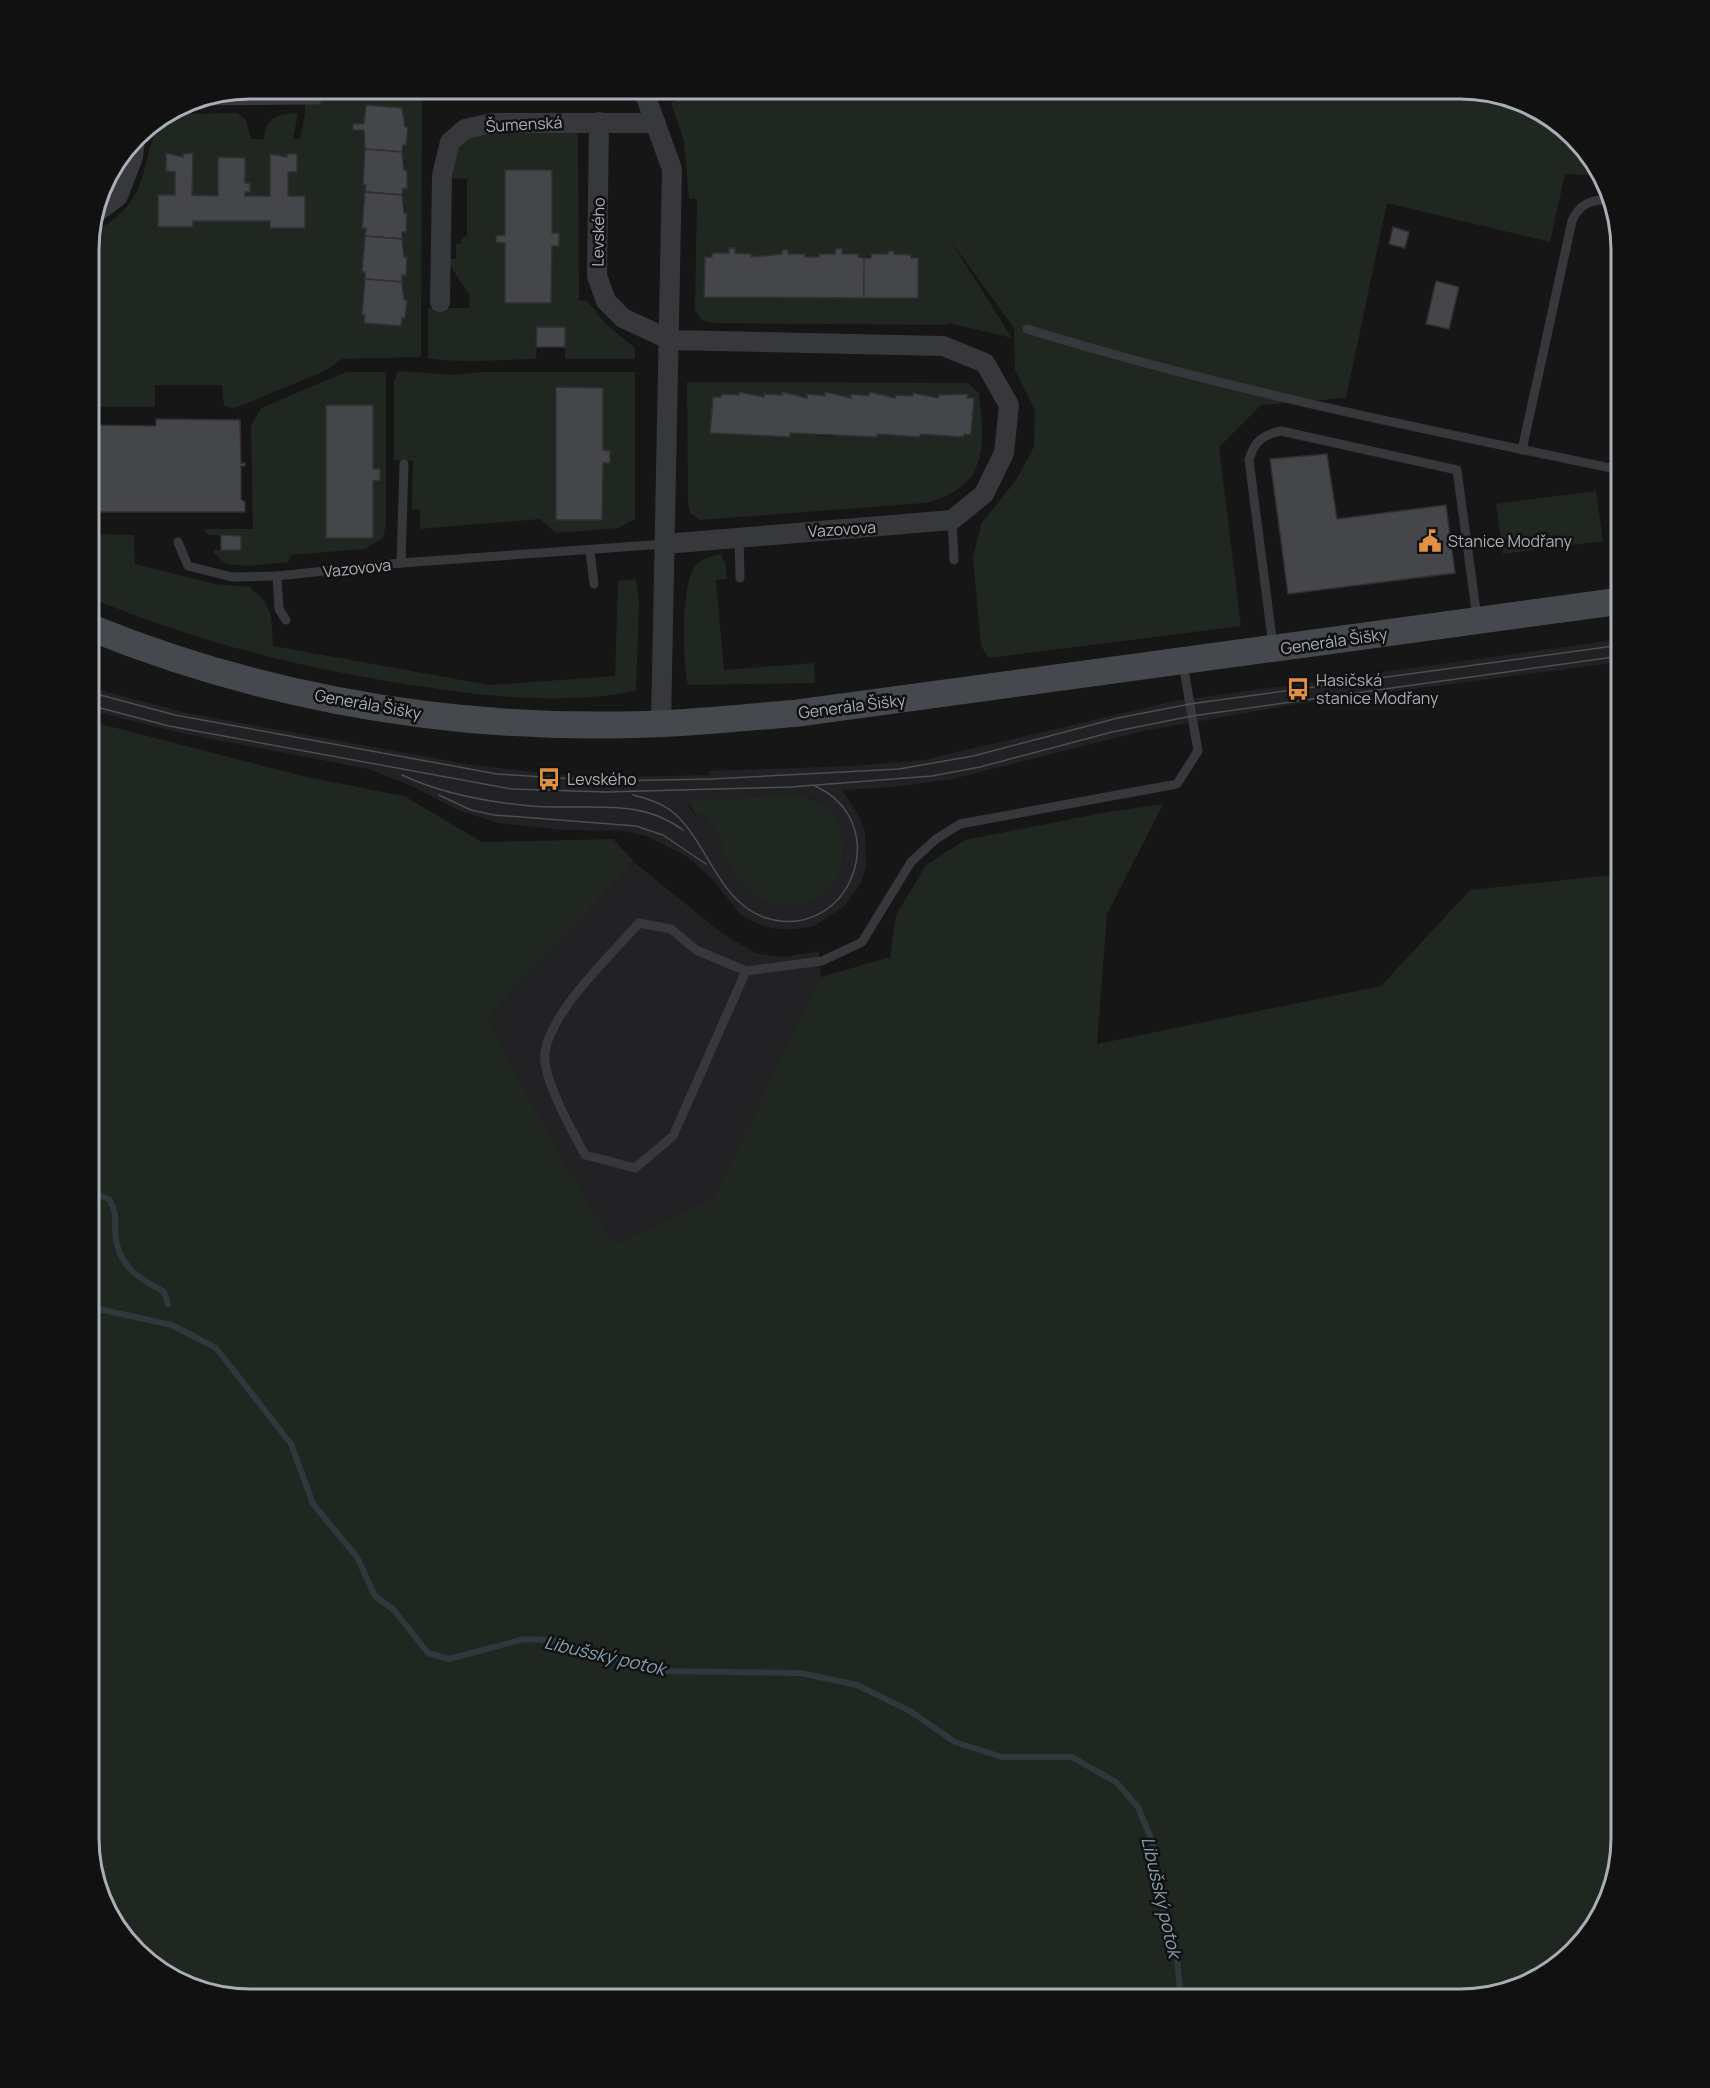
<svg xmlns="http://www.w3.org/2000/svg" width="1710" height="2088" font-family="Manrope,sans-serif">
<rect width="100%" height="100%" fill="#161617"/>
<g fill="#222224" fill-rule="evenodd">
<path d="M1621,639V662L1297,704L1143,731L953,779L895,787L842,790L860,818L865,832L866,867L861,882L845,906L814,926L796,929H777L757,924L740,914L714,881L689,858L647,836L624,831L562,830L498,823L460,811L414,787L369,769L185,734L89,710V687L187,713L472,765L564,775L617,777L709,775V771L852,766L923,760L1174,701ZM796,795L813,798L825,808L842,834L844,857L832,886L750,892L718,847L723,843L703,813L696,817L688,805L695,799Z"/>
<path d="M634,862L724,935L758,954L785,957L819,951L821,977L713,1199L614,1244L559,1152L487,1019Z"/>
</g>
<g fill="#202720" fill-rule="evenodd">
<path d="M298,89H509L426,92L422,99L421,357L342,359L325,371L233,409L224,405L222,385H155V407H89V239L90,234C144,206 139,183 155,131L171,120L172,114L237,113L246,120L251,139H264C267,116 276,114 298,113L293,139H300L305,115V96L298,94ZM366,105L402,108L405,127L408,128L402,159L405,160L404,170L407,171V188H403L402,202L405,203L404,213L407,214L401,246L405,247L404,257L407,258L401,289L404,290V300L407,301L405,318H402L401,326L362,315L365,272L362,271L366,228H362L366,185H363L366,142L363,141L364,130H353V124H364ZM167,153L183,157L184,154H193L192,195L218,196L219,157L245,158V183H250V191L245,192V196H270V154L287,157V154H296L297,172H288V196L270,228V221H193L192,227H158V195H175V172L166,171Z"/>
<path d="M681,89H1470L1540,110L1594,160L1599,176L1565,174L1550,242L1387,203L1346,398L1261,405L1219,447L1241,626L989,658L981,646L973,558L981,524L1016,480L1034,447L1035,411L1015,370L1014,328L950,240L1012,338L949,323L948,325L713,323L702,320L695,310L697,199H689L684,141L671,103L684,96ZM729,248H735V253L751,254V257L782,254V250H788V254H804L805,257H819V254H835L836,249L842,248V254H858V257L888,254V251H894V254L910,255L911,258H918V298L705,297V257L729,253Z"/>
<path d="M578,132L579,301L586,300L605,323L635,348V359H565V327H537L536,359C501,359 462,364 428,358V308H470L469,294L446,259H456V244L462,243L461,240L467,235V179L446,178L461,141L485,133ZM505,170H552V233H559V245L552,246L551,303H505V243L496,242V236L505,235Z"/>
<path d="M398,371L456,375L481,372H635V519L618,528L556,533L540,519L420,529V510L412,509L413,461L394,460V381ZM557,388H603V450L610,451V463H603L602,520H556Z"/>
<path d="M346,372H386V524L383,538L364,549L291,555L288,562L250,566L226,564L213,552L215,550H241V536L208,535L204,529H253L251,426L261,408ZM326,405H373V469H380V480L373,481L372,538L326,537Z"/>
<path d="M687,382L968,383L979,393C985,448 989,487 925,503L700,520L690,513L688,504ZM739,392L764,397V394L782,395L783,392L807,398L808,394L825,396L826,392L851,398V394L869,396L870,393L895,398V395L913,396V393L938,398L939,395L967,394V398H974L971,435L964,434L963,437L920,434V437L877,434V437L833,433V437L790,433V436L710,433L713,397H721V394L739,395Z"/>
<path d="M1596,491L1603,541L1503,554L1496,504Z"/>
<path d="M89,534L134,535L135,564L215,584L249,587L264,600L271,615L273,646L489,685L615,676L618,581L636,579L639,602L636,691C564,705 490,697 418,686C305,669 195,642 89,597Z"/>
<path d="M721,554L724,563L725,558L727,579L716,580L724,670L814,663L815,683L688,685C682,661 682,589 693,569C700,558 710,557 721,554Z"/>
<path d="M89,721L307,777L404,796L482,842L613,839L634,862L487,1019L559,1152L614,1244L713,1198L821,977L890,957L896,915L926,865L965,840L1102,813L1163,804L1107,914L1097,1044L1381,986L1470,890L1621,874V1838L1600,1918L1550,1972L1460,1999H250L170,1978L116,1928L89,1838Z"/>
<path d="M796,795C864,801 858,907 787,906C773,906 760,901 749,891C737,879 727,861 718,846L723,843L703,813L696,817L689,802L695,799Z"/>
</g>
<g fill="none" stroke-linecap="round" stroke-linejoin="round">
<g stroke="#2f383c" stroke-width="6">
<path d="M89,1192L109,1199C119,1216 113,1222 116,1240C121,1269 141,1279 164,1292L168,1304"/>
<path d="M89,1297L98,1309L172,1325L216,1348L291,1444L313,1504L357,1557L375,1596L394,1610L428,1653L449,1659L524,1639L550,1640L663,1671L800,1673L857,1685L910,1711L955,1742L1002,1757H1072L1116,1782L1138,1807L1153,1843L1158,1894L1176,1948L1181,1999"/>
</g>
</g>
<g fill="#45464a" stroke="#303033" stroke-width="1.5">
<path d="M366,105L402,108L405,127H408L406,145H403L402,152L365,149L364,130H353V124H364Z"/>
<path d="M365,149L402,152L404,170L407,171V189L403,188L402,195L365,192L366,185H363Z"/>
<path d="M166,153L183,157V154L193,153L192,195L218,196V157L245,158V183H250V192H245V196H270V154L287,157V154H297V172H288V196H305V228H270V221H193V227H158V195H175V172L166,171Z"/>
<path d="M505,170H552V233H559V246H552L551,303H505V243L496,242V236L505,235Z"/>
<path d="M365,192L402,195L404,213L407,214L406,232H402V239L365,236L366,228H362Z"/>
<path d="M1393,227L1409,232L1405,248L1389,244Z"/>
<path d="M365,236L402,239L404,257H407L406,276L402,275V282L365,279V272H362Z"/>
<path d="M729,248H735V253L752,254L751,257L782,254V250H788V254H805V257H819V254H835L836,249L842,248V254H858V257L865,258L864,298L704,297L705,257H712V253H729Z"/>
<path d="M888,251H894V254L911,255V258H918V298H864V258H871V254H888Z"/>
<path d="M365,279L402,282L404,300L407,301L405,318H402L401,326L364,323L365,315H362Z"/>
<path d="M1436,281L1459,287L1449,329L1426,324Z"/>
<path d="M537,327H565V347H536Z"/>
<path d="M556,387L603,388V450L610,451V463H603L602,520H556Z"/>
<path d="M739,392L764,397V394L782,395V392L807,398V394L825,396V392L851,398V394L869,396V392L895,398V395L913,396V393L938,398L939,395L968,394L967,398H974L971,435L964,434L963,437L920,434V437L877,434V437L790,433V437L710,433L713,397H721V394L739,395Z"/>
<path d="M326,405H373V469H380V480L373,481V538H326Z"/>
<path d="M156,419L240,420L241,463H245V466H241V499L245,502V512H89V425L156,426Z"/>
<path d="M1327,454L1337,519L1446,505L1455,573L1288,594L1270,459Z"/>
<path d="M221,535L241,536V550H221Z"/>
</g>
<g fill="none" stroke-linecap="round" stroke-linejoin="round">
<g stroke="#37383c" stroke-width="9">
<path d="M188,101L317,100"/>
<path d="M1027,329C1222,389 1422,429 1621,470"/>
<path d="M1522,450L1572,221C1578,206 1590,199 1606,200"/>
<path d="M952,520L954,560"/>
<path d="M739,537L740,578"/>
<path d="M178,542L188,566L232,577L277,576"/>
<path d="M590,551L594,584"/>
<path d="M401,563L404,464"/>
<path d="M286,620L279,609L277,576L401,563L665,544"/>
<path d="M1273,646L1249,460C1254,441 1263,435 1281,431L1457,470L1477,618"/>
<path d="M746,971L673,1136L635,1168L585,1155C573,1132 541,1077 545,1052C551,1011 611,955 639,923L671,929L696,950L746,971L822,961L862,942L911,862L936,839L960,824L1177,784L1198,751L1183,664"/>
</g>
<g stroke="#37383c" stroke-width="20">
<path d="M643,89L672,169L661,724"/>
<path d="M599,122L597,276L606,301L623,318L670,340L943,346L985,363L1009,405L1004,453L984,494L952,520L665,544"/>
<path d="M96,213L118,196L133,157L135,139"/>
<path d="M440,302L442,175L450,142L465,129L492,123H656"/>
</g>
<path stroke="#45484c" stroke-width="27" d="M89,627C248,692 422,725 594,725C662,726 730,719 798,713L1621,601"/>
<g stroke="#4c4f53" stroke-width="1.5">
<path d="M89,692L175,715L497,774L606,781L711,779L899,769L973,756L1118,718L1190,704L1621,645"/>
<path d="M89,705L169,726L511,789L606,792L791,787L932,776L980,767L1112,732L1192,716L1621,656"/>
<path d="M402,775C442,794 487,802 531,806C583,811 638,796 683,830"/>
<path d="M439,795L471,810L494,815L636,826L663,835L706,864"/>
<path d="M633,795C648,799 662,803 674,813C708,843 719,903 766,918C850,943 896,823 815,786"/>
</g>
</g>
<defs>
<g id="civic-bare" transform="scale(1.8)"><path d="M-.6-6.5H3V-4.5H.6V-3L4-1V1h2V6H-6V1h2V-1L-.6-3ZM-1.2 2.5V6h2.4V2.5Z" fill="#e09144" stroke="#111112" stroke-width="2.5" paint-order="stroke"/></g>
<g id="bus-bare" transform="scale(1.8)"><path d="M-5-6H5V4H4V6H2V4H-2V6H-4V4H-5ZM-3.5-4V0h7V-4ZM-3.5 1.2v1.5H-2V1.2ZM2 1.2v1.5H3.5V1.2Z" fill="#e09144" stroke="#111112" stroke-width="2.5" paint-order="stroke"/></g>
</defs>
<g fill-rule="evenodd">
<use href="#civic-bare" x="1430" y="541"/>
<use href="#bus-bare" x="1298" y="689"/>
<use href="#bus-bare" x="549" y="779"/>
</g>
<g text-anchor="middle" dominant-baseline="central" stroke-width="5" stroke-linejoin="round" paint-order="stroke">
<g font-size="16" fill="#a9afb6" stroke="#111112">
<text transform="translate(524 124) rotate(-3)">Šumenská</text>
<text transform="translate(598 232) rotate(-89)">Levského</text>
<text transform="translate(842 529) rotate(-4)">Vazovova</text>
<text transform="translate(357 568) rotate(-6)">Vazovova</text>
<text transform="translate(1334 641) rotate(-8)">Generála Šišky</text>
<text transform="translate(368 704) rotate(10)">Generála Šišky</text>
<text transform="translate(852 706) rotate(-7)">Generála Šišky</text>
</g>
<g font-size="16" fill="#a9afb6" stroke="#111112" text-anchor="start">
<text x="1448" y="541">Stanice Modřany</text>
<text x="1316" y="680">Hasičská<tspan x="1316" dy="18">stanice Modřany</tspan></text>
<text x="567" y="779">Levského</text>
</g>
<g font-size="18" font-style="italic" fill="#83a1ae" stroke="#111112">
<text transform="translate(605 1655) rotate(13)">Libušský potok</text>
<text transform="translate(1162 1897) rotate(77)">Libušský potok</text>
</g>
</g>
<path d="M0 0H1710V2088H0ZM250 99H1460A151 151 0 0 1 1611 250V1838A151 151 0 0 1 1460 1989H250A151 151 0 0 1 99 1838V250A151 151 0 0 1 250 99Z" fill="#111112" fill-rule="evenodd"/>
<path fill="none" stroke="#a9afb6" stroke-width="3" d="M250 99H1460A151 151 0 0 1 1611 250V1838A151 151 0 0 1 1460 1989H250A151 151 0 0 1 99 1838V250A151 151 0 0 1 250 99Z"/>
</svg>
